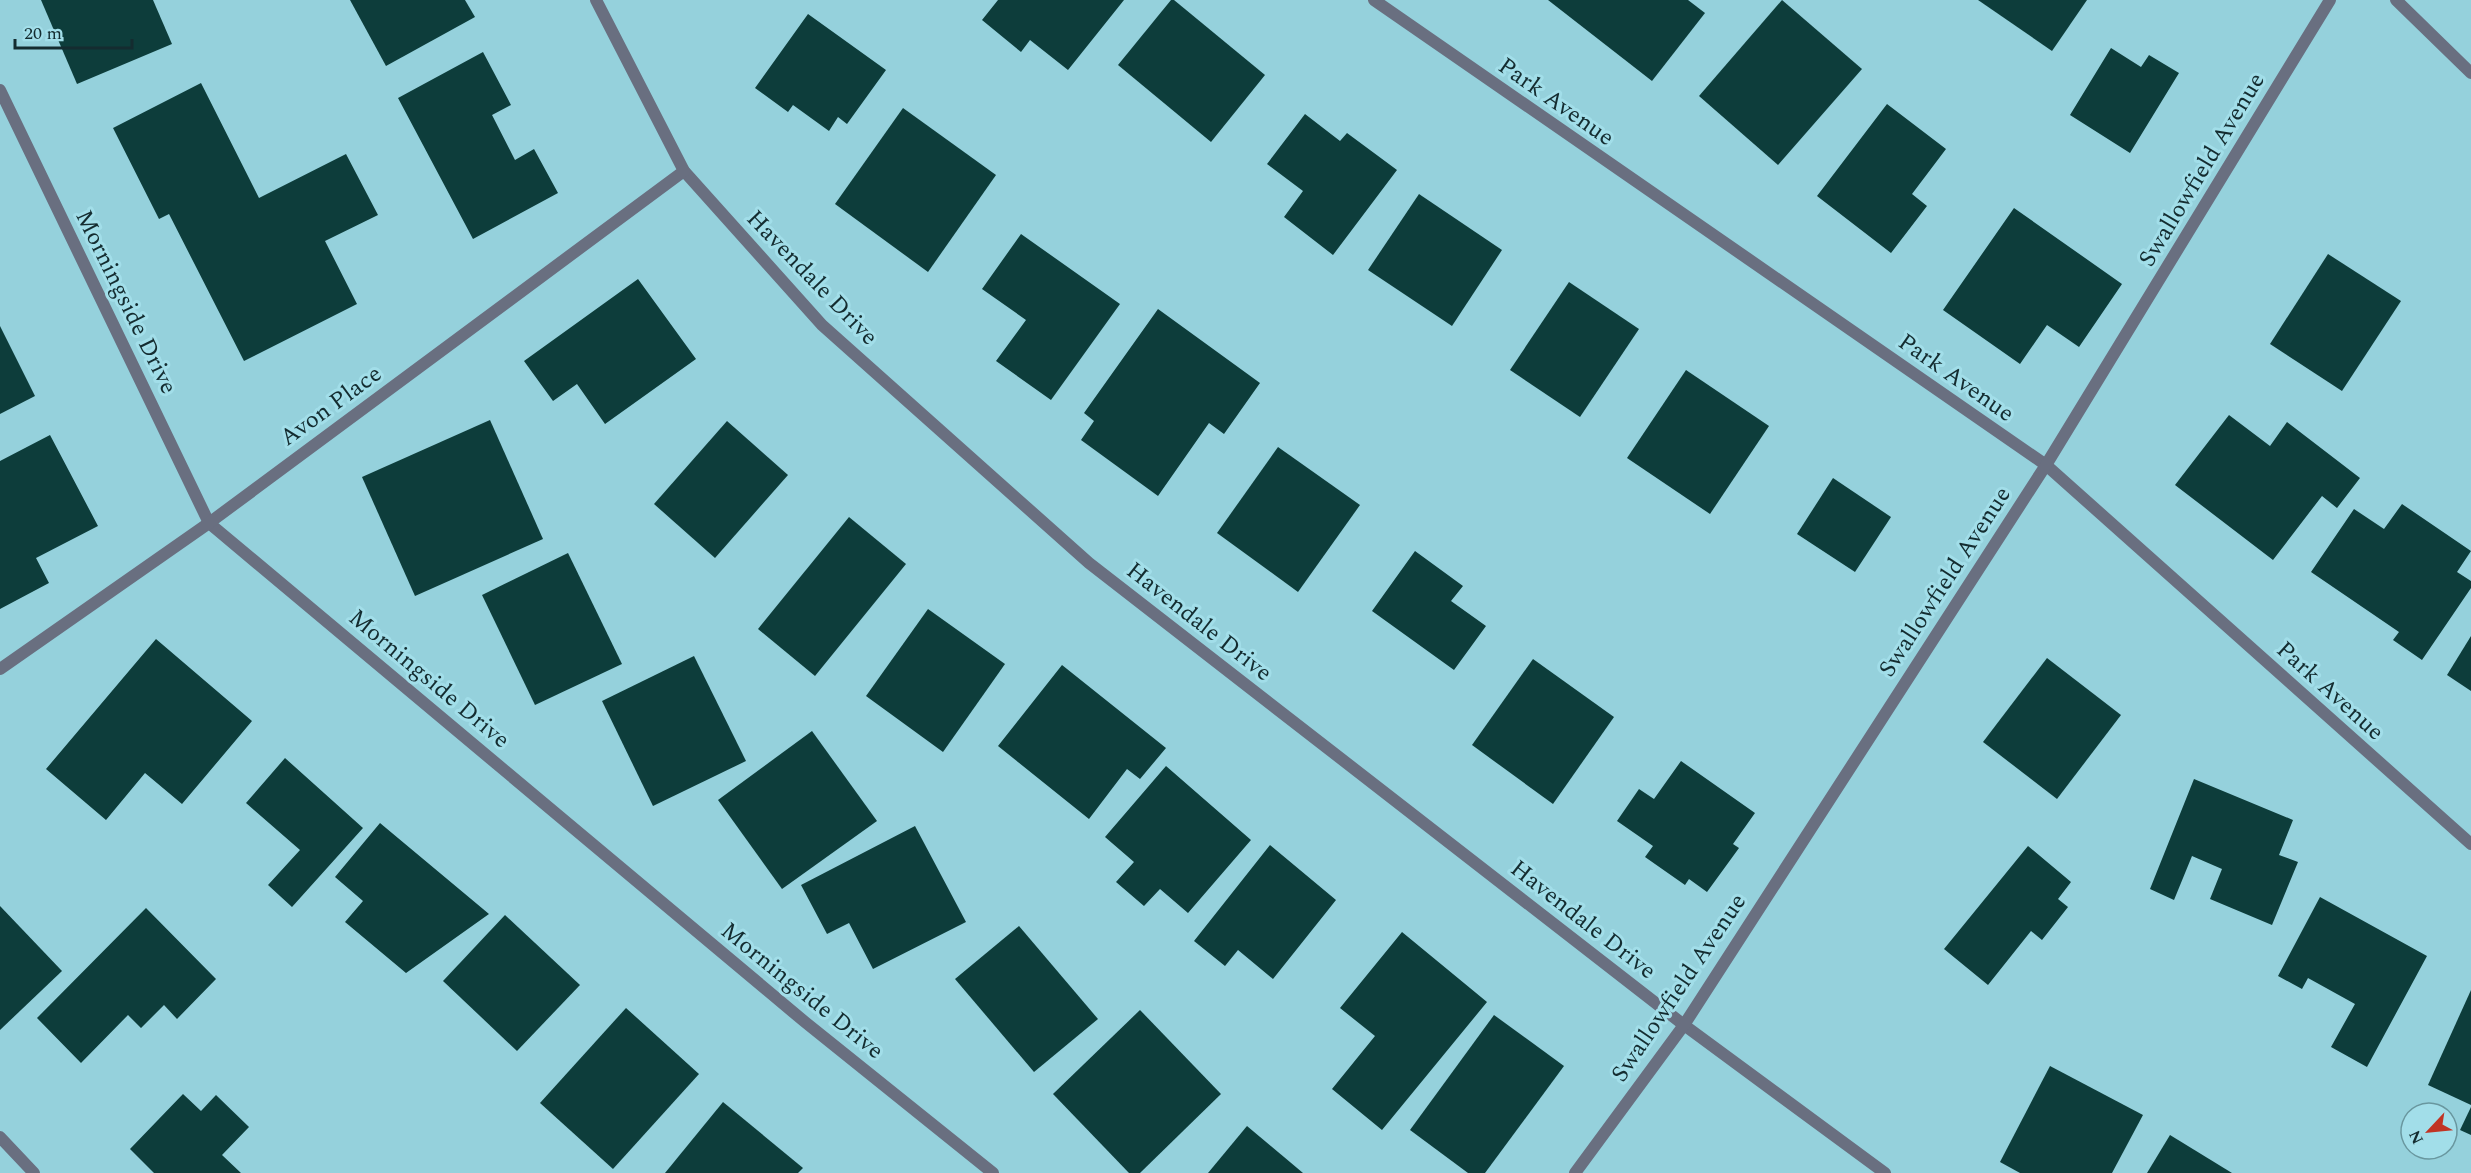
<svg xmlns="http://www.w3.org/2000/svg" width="2471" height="1173" font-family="Spectral,serif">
<rect width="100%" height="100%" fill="#95d1dc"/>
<g fill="#0d3d3b">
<path d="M41,0H153L172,44L77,84Z"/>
<path d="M350,0H465L475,17L386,66Z"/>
<path d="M998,0H1124L1068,70L1030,40L1021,52L982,20Z"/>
<path d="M1171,0H1174L1265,75L1211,142L1118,65Z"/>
<path d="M1548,0H1688L1705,13L1652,81Z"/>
<path d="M1782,0L1862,69L1778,165L1699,96Z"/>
<path d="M1978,0H2087L2052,51Z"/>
<path d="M808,14L886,70L847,124L838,117L829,131L793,105L788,112L755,88Z"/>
<path d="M2111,48L2141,67L2149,55L2179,73L2130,153L2070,115Z"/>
<path d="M483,52L511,105L492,115L515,160L534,149L558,193L473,239L398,98Z"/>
<path d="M201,83L259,198L346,154L378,215L325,241L357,304L244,361L169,214L159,219L113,128Z"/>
<path d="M1887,104L1946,149L1912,194L1927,206L1891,253L1817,196Z"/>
<path d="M903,108L996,175L928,272L835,204Z"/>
<path d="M1305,114L1340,141L1347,133L1397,170L1333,255L1284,217L1303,191L1267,164Z"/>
<path d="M1419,194L1502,250L1452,326L1368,270Z"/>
<path d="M2014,208L2122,284L2079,347L2047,325L2020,364L1943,310Z"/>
<path d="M1021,234L1120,304L1051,400L996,361L1026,320L982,289Z"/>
<path d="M2328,254L2401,301L2342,391L2270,344Z"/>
<path d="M638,279L696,359L605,424L577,384L553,401L524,361Z"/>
<path d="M1569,282L1639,329L1580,417L1510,370Z"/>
<path d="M1158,309L1260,383L1224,434L1209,423L1158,496L1081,440L1094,421L1084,413Z"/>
<path d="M0,326L35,396L0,414Z"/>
<path d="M1686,370L1769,426L1710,514L1627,458Z"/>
<path d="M2229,415L2270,446L2287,422L2360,478L2337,508L2322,496L2273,560L2175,485Z"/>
<path d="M490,420L543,539L415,596L362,477Z"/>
<path d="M727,421L788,475L715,558L654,504Z"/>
<path d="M50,435L98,526L36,558L49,583L0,609V461Z"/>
<path d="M1278,447L1360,505L1298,592L1217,533Z"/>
<path d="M1833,478L1891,517L1855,572L1797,534Z"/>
<path d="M2402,504L2471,551L2457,572L2471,581V588L2422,660L2393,640L2399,632L2311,572L2354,509L2384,529Z"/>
<path d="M849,517L906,564L815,676L758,629Z"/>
<path d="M1415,551L1463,586L1451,601L1486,626L1454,670L1372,611Z"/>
<path d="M568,553L622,664L535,705L482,595Z"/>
<path d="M928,609L1005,664L943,752L866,696Z"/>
<path d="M2471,636V691L2447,675Z"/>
<path d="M156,639L252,721L182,804L145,773L106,820L46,769Z"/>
<path d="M694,656L746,761L653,806L602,701Z"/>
<path d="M2047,658L2121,715L2057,799L1983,742Z"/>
<path d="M1533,659L1614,717L1553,804L1472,745Z"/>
<path d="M1062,665L1166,748L1140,779L1127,769L1089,819L998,746Z"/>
<path d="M812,731L877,821L782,889L718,800Z"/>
<path d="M285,758L363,828L292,907L268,885L300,850L246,803Z"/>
<path d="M1681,761L1755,813L1733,844L1739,848L1707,892L1689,879L1685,885L1645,857L1653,846L1617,821L1639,789L1654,799Z"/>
<path d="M1166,766L1251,840L1188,913L1160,889L1144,906L1116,882L1134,862L1105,837Z"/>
<path d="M2194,779L2293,820L2279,855L2298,862L2272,925L2210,899L2222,869L2192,856L2174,900L2150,889Z"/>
<path d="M380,823L489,914L406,973L345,922L363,901L335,877Z"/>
<path d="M915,826L966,922L873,969L849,923L827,934L801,885Z"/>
<path d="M1270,845L1336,900L1273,979L1238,950L1225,966L1194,941Z"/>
<path d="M2028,846L2071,882L2058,899L2068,907L2042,940L2031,931L1988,985L1944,949Z"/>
<path d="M2320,897L2427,956L2367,1067L2331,1047L2355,1004L2308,978L2302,989L2278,976Z"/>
<path d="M0,906L62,971L0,1030Z"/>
<path d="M146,908L216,979L177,1019L164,1005L141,1028L128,1015L81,1063L37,1018Z"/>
<path d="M505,915L580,985L517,1051L443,981Z"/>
<path d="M1019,926L1098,1019L1034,1072L955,979Z"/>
<path d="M1402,932L1487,1002L1382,1130L1332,1089L1375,1036L1340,1008Z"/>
<path d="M2471,990V1105L2428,1085Z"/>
<path d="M626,1008L699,1074L613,1169L540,1103Z"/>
<path d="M1140,1010L1221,1094L1140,1173H1129L1053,1094Z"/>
<path d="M1494,1015L1564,1066L1485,1173H1468L1410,1130Z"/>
<path d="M2050,1066L2143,1115L2112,1173H2020L2000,1162Z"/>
<path d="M183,1094L201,1111L216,1095L249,1127L222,1155L241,1173H154L130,1149Z"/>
<path d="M723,1102L803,1168L798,1173H665Z"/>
<path d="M2471,1107V1135L2460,1130Z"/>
<path d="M1247,1126L1303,1173H1208Z"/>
<path d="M2170,1135L2232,1173H2147Z"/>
</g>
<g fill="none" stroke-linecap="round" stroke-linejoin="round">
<g stroke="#696f80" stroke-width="12">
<path d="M596,0L684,171L822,325L1089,563L1684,1025L1885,1173"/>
<path d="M1374,0L2046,465L2471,844"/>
<path d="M2396,0L2471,73"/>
<path d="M0,90L209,523L805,1022L993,1173"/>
<path d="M0,669L209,523L684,171"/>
<path d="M0,1137L34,1173"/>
<path d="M1575,1173L1684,1025L2046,465L2330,0"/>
</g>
</g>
<g text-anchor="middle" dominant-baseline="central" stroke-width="6" stroke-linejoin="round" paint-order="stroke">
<g font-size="24" fill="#142c30" stroke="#a2dee9">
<text transform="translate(1556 102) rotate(35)">Park Avenue</text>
<text transform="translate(2202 170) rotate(-59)">Swallowfield Avenue</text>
<text transform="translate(812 278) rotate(46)">Havendale Drive</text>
<text transform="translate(126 302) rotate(64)">Morningside Drive</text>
<text transform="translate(1956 378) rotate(35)">Park Avenue</text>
<text transform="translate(331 406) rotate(-36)">Avon Place</text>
<text transform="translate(1945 582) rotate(-57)">Swallowfield Avenue</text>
<text transform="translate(1199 622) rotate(38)">Havendale Drive</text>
<text transform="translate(429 679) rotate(40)">Morningside Drive</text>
<text transform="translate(2330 691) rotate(42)">Park Avenue</text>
<text transform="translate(1583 920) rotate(38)">Havendale Drive</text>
<text transform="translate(1679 988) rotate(-56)">Swallowfield Avenue</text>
<text transform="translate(802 991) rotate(39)">Morningside Drive</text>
</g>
</g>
<g transform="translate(2429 1131) rotate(244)"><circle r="28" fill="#a2dee9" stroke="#69979f" stroke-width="1.5"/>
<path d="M0-4.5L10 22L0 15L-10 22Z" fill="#c13424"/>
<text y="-9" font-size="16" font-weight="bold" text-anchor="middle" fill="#142c30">N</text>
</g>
<path d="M15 39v9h117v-9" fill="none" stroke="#142c30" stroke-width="3"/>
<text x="24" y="39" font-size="18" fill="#142c30" stroke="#a2dee9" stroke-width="4.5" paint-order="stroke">20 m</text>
</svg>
